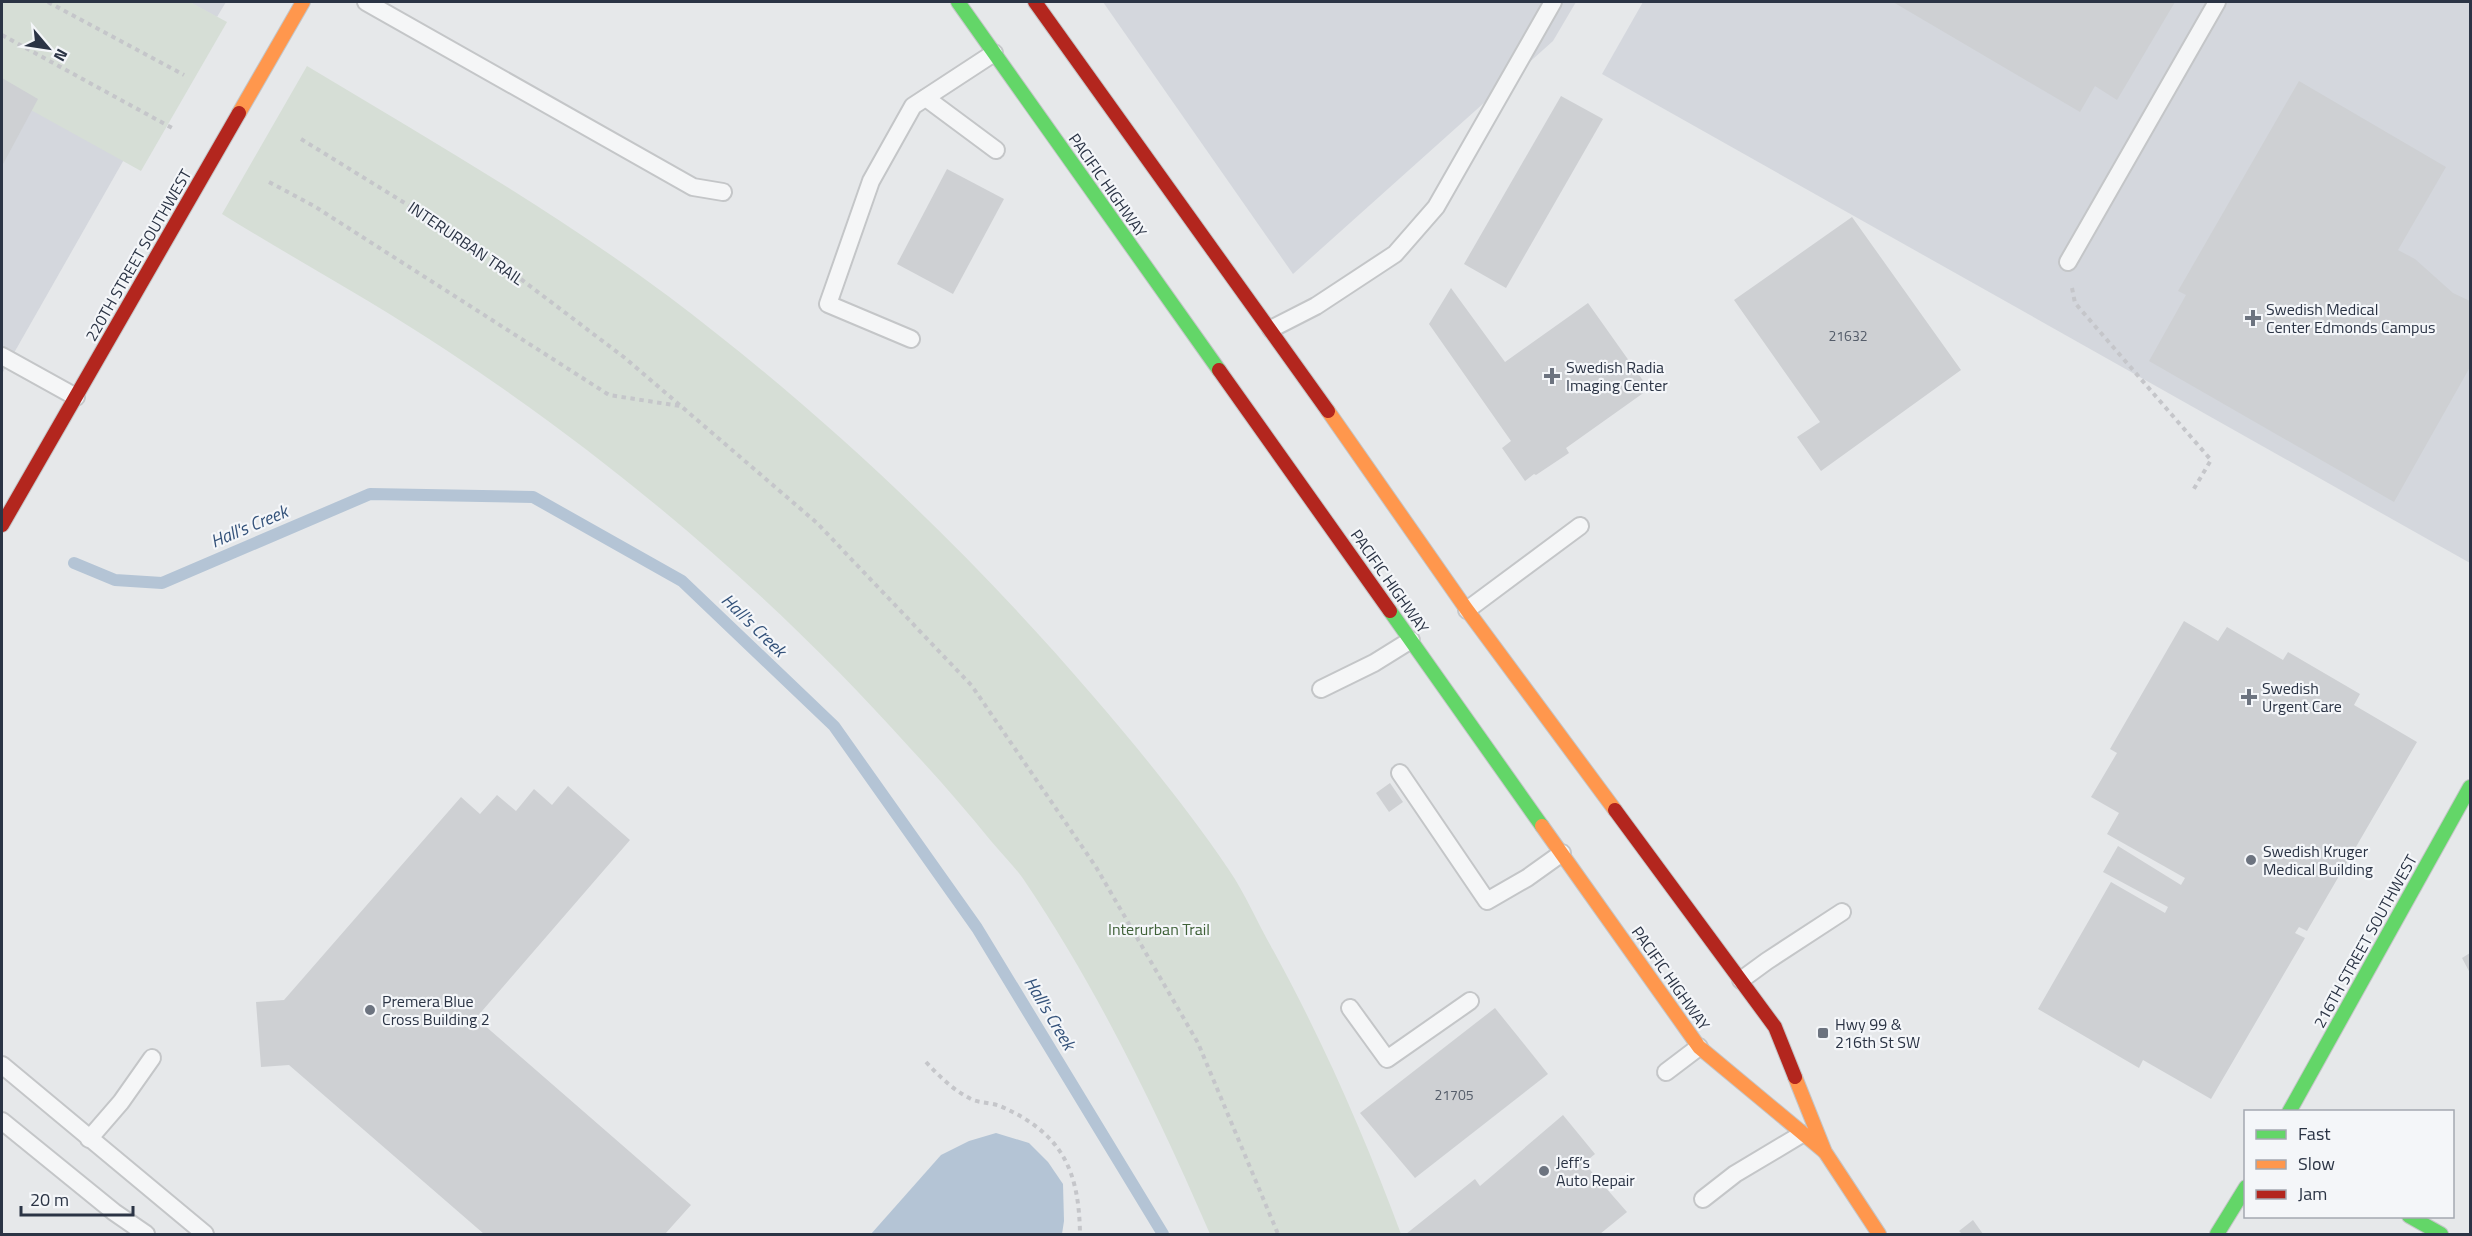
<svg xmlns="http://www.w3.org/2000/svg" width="2472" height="1236" font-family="'Titillium Web',sans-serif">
<rect width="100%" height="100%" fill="#e6e8ea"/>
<g fill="#d4d7dd">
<path d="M189,2H226L217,17Z"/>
<path d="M1103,2H1576L1553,41L1293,274Z"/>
<path d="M1643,2H2470V563L1602,74Z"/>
<path d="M2,89L126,156L2,374Z"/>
</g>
<g fill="#d6ded6">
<path d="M2,2H190L227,22L141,171L2,94Z"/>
<path d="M307,66C430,140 554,211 668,296C823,413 966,548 1093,696C1141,752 1188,809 1229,870C1246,895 1258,924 1273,950C1323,1041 1365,1137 1401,1234H1210C1157,1112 1099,991 1024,880C1014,866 1002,854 991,841C965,809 938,778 910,748C774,596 616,462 446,350C374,302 296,260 222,214Z"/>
</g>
<path fill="#b4c4d5" d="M996,1133L1029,1143L1048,1162L1063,1184L1064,1221L1062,1234H871L941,1155L969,1141Z"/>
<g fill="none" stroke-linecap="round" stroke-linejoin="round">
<path stroke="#b4c4d5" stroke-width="12" d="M74,563L115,580L162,583L370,494L533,497L682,581L834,726L977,928L1163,1234"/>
</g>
<g fill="#ced0d3">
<path d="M1893,2H2175L2117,100L2095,86L2080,112Z"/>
<path d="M2,78L38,99L2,166Z"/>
<path d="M2299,81L2446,167L2398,250L2415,259L2453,293L2470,301V367L2394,502L2149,361L2186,295L2178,291Z"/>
<path d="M1561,96L1603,119L1506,288L1464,264Z"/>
<path d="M947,169L1004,199L953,294L897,264Z"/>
<path d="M1852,217L1961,370L1821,471L1797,437L1820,422L1734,300Z"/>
<path d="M1451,288L1505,362L1588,303L1649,389L1566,448L1569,453L1536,475L1534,474L1525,481L1502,448L1511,441L1429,324Z"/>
<path d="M2184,621L2218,641L2227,627L2283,660L2288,652L2360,694L2354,705L2417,742L2307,931L2299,927L2295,933L2305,938L2211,1099L2143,1060L2139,1068L2038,1009L2111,882L2165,913L2168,907L2103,872L2118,846L2181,885L2185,878L2107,834L2119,813L2091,797L2117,753L2110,749Z"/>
<path d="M1390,783L1403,802L1389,812L1376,793Z"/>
<path d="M568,786L630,840L476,1018L691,1205L665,1234H484L289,1065L261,1067L256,1002L284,1000L461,797L480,814L497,795L516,811L534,789L552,805Z"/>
<path d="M2470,953V973L2462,958Z"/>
<path d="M1495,1008L1548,1074L1415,1178L1360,1113Z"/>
<path d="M1563,1115L1595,1154L1584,1163L1627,1212L1600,1234H1406L1475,1179L1480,1186Z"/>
<path d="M1973,1220L1983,1234H1962L1959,1231Z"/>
</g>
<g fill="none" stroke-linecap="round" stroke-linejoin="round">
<g stroke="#c4c6c8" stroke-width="20">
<g id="lane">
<path d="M366,2L693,187L723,192"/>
<path d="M926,98L996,150"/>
<path d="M2068,262L2217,2"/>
<path d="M1271,329L1316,306L1395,254L1436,207L1553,2"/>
<path d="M911,339L828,304L871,181L913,106L994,53"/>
<path d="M2,356L76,397"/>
<path d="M1467,610L1580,526"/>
<path d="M1321,689L1374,663L1411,640"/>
<path d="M1400,773L1487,901L1527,878L1562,853"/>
<path d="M1741,980L1767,961L1842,912"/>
<path d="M1350,1008L1387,1059L1470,1001"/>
<path d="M2,1065L205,1234"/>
<path d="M1666,1072L1699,1047"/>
<path d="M2,1121L114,1212L146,1234"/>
<path d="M89,1139L121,1102L152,1058"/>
<path d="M1703,1199L1735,1174L1802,1134"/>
</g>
</g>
<g stroke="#c4c6c8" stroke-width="16">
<g id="fast">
<path d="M958,2L1219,370"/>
<path d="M1390,611L1542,826"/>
<path d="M2289,1112L2470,787"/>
<path d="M2409,1216L2441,1234"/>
<path d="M2217,1234L2246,1187"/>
</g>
</g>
<g stroke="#c4c6c8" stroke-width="16">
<g id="slow">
<path d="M239,113L303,2"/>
<path d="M1328,411L1467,610L1615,810"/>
<path d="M1542,826L1699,1047L1824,1151"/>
<path d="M1795,1077L1825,1152L1879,1234"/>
</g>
</g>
<g stroke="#c4c6c8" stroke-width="16">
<g id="jam">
<path d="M1035,2L1328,411"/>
<path d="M1219,370L1390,611"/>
<path d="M2,525L239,113"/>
<path d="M1615,810L1775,1027L1795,1077"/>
</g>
</g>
<g stroke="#c5c6ca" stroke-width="4" stroke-dasharray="4.5 4.5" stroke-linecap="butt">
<path d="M48,2L184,75"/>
<path d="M2,35L174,129"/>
<path d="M301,139L489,255L625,358L817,523L972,686L1096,867L1198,1043L1278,1234"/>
<path d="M269,182L314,206L609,395L680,406"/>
<path d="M2072,288L2075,303L2211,460L2192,492"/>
<path d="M926,1062C940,1077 954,1091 973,1100C982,1103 992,1103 1000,1106C1062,1133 1079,1170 1080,1234"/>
</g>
<use href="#lane" stroke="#f5f6f7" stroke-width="16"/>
<use href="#fast" stroke="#63d668" stroke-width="14"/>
<use href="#slow" stroke="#ff974d" stroke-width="14"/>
<use href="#jam" stroke="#b3261e" stroke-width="14"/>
</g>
<g fill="#6c737f" stroke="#f4f6f9" stroke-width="2">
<path d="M2250 309h6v6h6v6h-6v6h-6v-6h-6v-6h6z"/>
<path d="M1549 367h6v6h6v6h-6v6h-6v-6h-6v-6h6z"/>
<path d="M2246 688h6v6h6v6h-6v6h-6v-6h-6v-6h6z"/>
<circle cx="2251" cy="860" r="6"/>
<circle cx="370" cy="1010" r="6"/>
<rect x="1817" y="1027" width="12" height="12" rx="3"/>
<circle cx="1544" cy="1171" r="6"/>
</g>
<g text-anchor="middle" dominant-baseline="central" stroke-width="4.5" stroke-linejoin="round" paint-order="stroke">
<g font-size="14" fill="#545c69">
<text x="1848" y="335">21632</text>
<text x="1454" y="1094">21705</text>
</g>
<g font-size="16" fill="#2b3445" stroke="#f4f6f9">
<text transform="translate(1108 185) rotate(55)">PACIFIC HIGHWAY</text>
<text transform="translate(466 243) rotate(34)">INTERURBAN TRAIL</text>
<text transform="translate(138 255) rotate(-60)">220TH STREET SOUTHWEST</text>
<text transform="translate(1390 581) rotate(55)">PACIFIC HIGHWAY</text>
<text transform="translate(2365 941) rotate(-61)">216TH STREET SOUTHWEST</text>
<text transform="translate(1671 978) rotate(55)">PACIFIC HIGHWAY</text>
</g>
<g font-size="16" fill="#2b3445" stroke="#f4f6f9" text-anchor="start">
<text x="2266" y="309">Swedish Medical<tspan x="2266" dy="18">Center Edmonds Campus</tspan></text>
<text x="1566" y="367">Swedish Radia<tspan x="1566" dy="18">Imaging Center</tspan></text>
<text x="2262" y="688">Swedish<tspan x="2262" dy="18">Urgent Care</tspan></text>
<text x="2263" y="851">Swedish Kruger<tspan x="2263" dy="18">Medical Building</tspan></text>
<text x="382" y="1001">Premera Blue<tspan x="382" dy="18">Cross Building 2</tspan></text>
<text x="1835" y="1024">Hwy 99 &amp;<tspan x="1835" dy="18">216th St SW</tspan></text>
<text x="1556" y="1162">Jeff’s<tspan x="1556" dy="18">Auto Repair</tspan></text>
</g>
<g font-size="16" fill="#3f6138" stroke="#f4f6f9">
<text x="1159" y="929">Interurban Trail</text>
</g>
<g font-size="18" font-style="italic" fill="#34527a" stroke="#f4f6f9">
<text transform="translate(249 526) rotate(-23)">Hall's Creek</text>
<text transform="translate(754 625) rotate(44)">Hall's Creek</text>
<text transform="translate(1050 1013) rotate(59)">Hall's Creek</text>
</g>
</g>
<rect width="2472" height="1236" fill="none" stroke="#2b3445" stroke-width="6"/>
<rect x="2244" y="1110" width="210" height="108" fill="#f4f6f9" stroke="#a4a8b1" stroke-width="1.5"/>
<rect x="2256" y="1130" width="30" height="9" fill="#63d668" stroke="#a4a8b1" stroke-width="1.5"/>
<text x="2298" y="1140" font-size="18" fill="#2b3445">Fast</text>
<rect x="2256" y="1160" width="30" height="9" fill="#ff974d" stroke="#a4a8b1" stroke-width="1.5"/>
<text x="2298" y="1170" font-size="18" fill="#2b3445">Slow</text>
<rect x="2256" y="1190" width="30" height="9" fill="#b3261e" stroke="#a4a8b1" stroke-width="1.5"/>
<text x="2298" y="1200" font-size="18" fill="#2b3445">Jam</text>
<g transform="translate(48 48) rotate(119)" stroke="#f4f6f9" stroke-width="4.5" paint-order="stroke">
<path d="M0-4.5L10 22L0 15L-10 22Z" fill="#2b3445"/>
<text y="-9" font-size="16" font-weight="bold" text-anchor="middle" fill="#2b3445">N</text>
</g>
<path d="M21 1206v9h112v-9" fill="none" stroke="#2b3445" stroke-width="3"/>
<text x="30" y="1206" font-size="18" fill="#2b3445" stroke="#f4f6f9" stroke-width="4.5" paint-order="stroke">20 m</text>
</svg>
